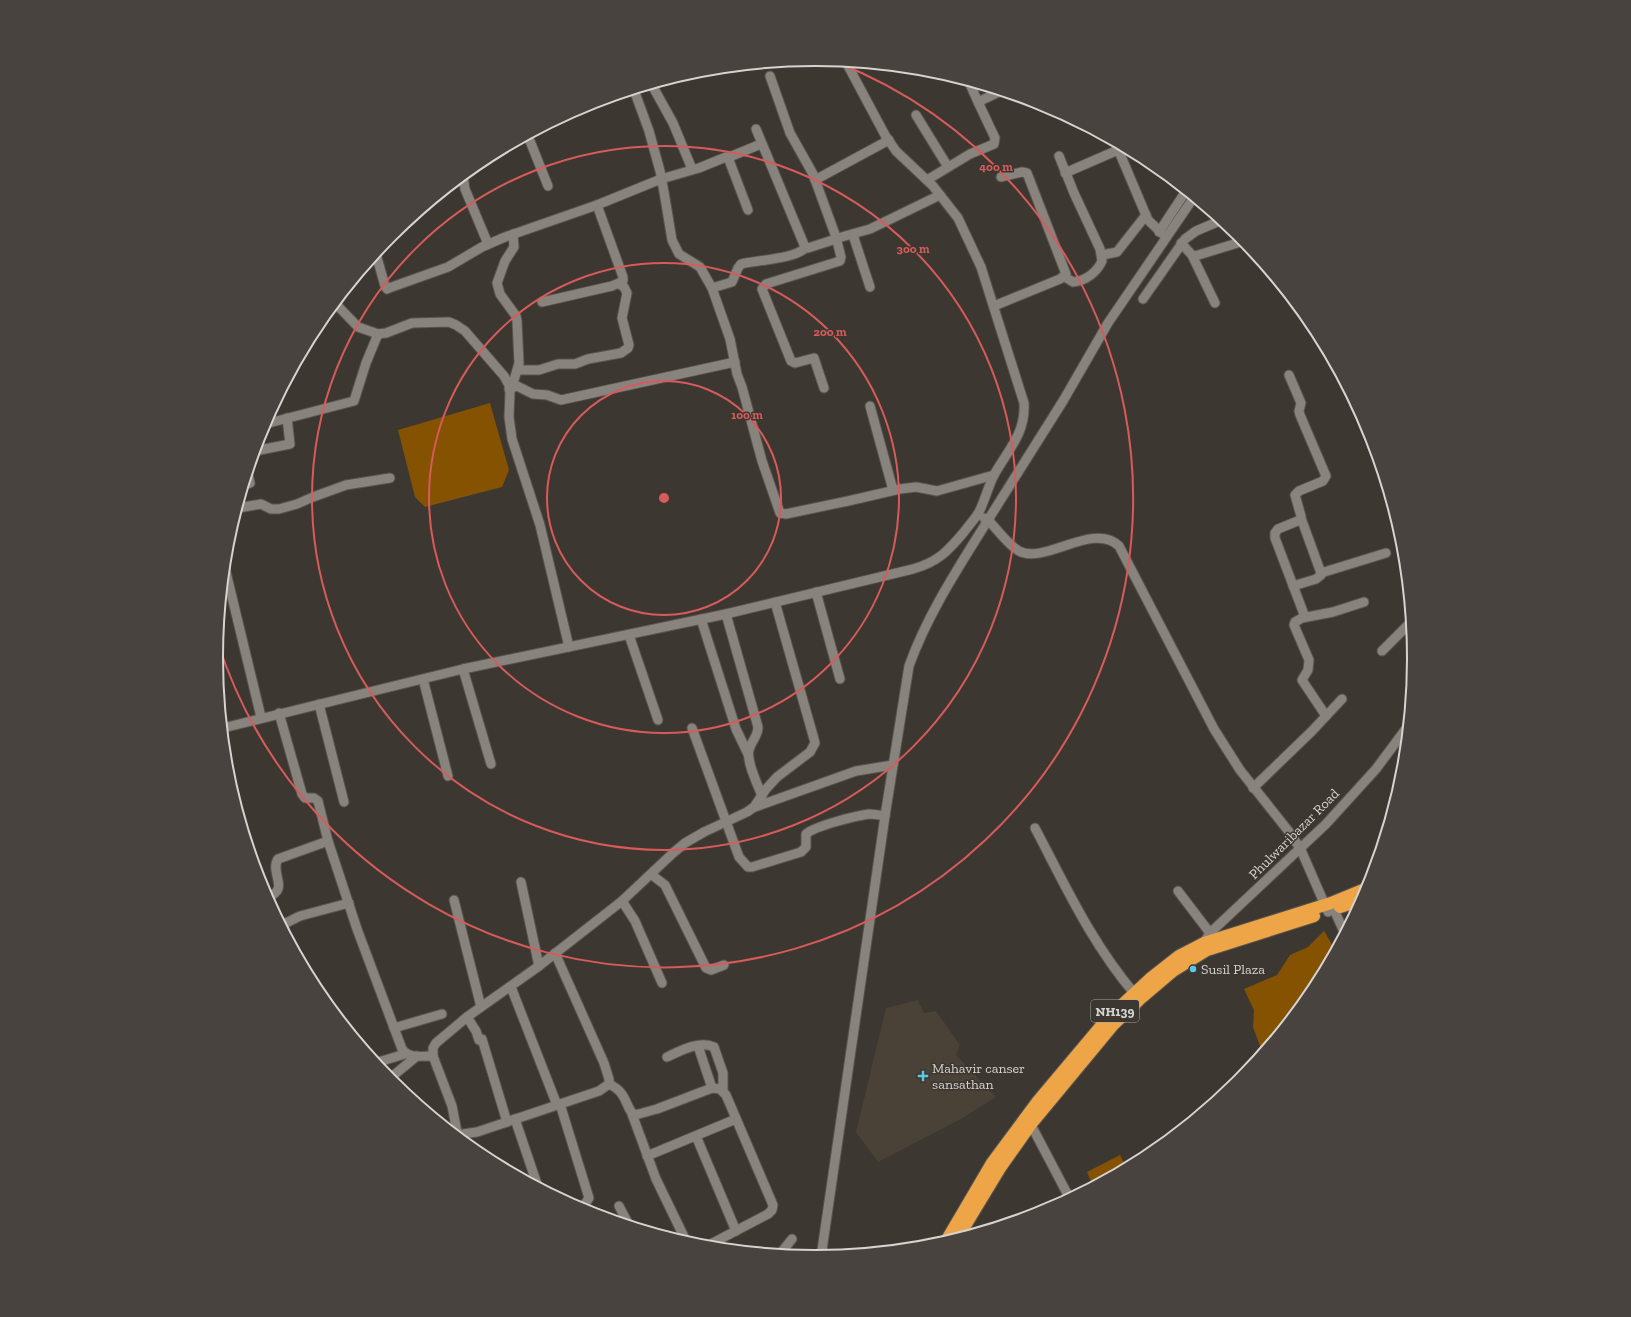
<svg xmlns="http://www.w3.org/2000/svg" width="1631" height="1317" font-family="'Zilla Slab',serif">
<rect width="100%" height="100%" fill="#3c3731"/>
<path fill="#4a4137" d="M918,1000L924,1013L936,1011L960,1045L956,1055L996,1097L961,1119L878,1162L856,1132L886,1008Z"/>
<g fill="#845200">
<path d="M490,403L509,470L502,487L425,507L415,497L398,430Z"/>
<path d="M1324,931L1336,951L1314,992L1263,1054L1253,1027L1254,1010L1244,989L1277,975L1290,955L1308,947Z"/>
<path d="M1120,1155L1127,1169L1093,1186L1087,1172Z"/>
</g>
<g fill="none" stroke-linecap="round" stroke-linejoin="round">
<g stroke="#595450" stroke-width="11">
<g id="minor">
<path d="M770,76L790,133L813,174L836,237L838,238L870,229L940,195"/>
<path d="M969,82L978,102"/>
<path d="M652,85L673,123L692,169"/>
<path d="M634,90L649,131L660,171L664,192L672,240L679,254L700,267L712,288L730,339L737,374L742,387L762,461L780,513L786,514L848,501L900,489L916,487L937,491L994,475"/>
<path d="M916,115L948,167"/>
<path d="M756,129L805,247L808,248L836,239"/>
<path d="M528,136L548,186"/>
<path d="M1115,142L1148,220L1166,237"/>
<path d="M1059,156L1074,193L1100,249L1102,261C1097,272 1086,281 1073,282L1065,277"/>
<path d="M727,158L761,144"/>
<path d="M1065,173L1118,150"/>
<path d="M463,176L465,189L488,244"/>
<path d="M815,180L889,140"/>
<path d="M927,180L970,154L994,144L995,138L978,102L1001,91"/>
<path d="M1159,232L1186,191"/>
<path d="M853,235L870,287"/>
<path d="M1181,243L1192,255L1195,256L1244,241"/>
<path d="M376,254L385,286L387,289L389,288L448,267L482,247L505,237L597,205L661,179L699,168L726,157L729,160L748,210"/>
<path d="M1102,255L1117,252L1146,215"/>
<path d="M1192,255L1215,303"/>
<path d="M712,288L732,282L738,268L741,264C757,260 795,259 805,248"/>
<path d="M1143,299L1185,239L1196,231L1222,220"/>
<path d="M542,302L612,286L623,281V277L597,205"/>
<path d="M335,303L358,327L378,334L386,333L412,323L449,322L456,325L465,331L504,376L509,385L510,391L509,417L512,439L540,525L569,647"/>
<path d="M994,306L1060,279L1066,274L1027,173L1022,172L1001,177"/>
<path d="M518,370H539L558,364H575L588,359L621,353L628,348L629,345L622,318L627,293L624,287L619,284"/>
<path d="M1289,375L1301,403L1299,411L1300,415L1326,476L1323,481L1299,491L1295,495L1301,516L1300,520L1278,529L1275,533V538L1305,617"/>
<path d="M512,387L519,363L517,321L516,316L500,294L497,283L505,261L514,247L513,234"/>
<path d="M824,388L814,358L795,363L791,361L762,289L766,284L840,261L841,257L836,237"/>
<path d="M509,389L517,386L533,394L547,395L561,400L735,362"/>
<path d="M870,406L893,490"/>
<path d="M265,424L354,401L366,363L378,334"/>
<path d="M255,451L290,444L287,418"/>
<path d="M245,485L250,483L248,474"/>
<path d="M238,508L261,504L271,509H279L297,504L313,497L346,485L390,478"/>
<path d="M984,518L988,520L1063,401L1108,323L1194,197"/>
<path d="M225,568L261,717"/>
<path d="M1321,573L1386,553"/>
<path d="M1293,586L1316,579L1321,575V573L1301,518"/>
<path d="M816,592L840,679"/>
<path d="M726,614L758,727C758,737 751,741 749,750C746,762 758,785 762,796"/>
<path d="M701,619L736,729L748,754"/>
<path d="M629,635L658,720"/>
<path d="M1382,651L1411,622"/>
<path d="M463,669L491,764"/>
<path d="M423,679L448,776"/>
<path d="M319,704L344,802"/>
<path d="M279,713L302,794L305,798H314L318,801L328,841L357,929L402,1049C409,1059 422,1056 433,1056"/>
<path d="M1326,716L1302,680L1308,670L1309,660L1294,625L1295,622L1302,618L1333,612L1364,602"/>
<path d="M223,728L463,669L726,614L913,569C938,562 948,551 964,532C969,525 975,519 979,512C985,500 988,487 994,475C1008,450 1026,433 1024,403L981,267L958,218L933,186L896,151L885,135L846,62"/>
<path d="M692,728L739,857L748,867H752L801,852L806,847V834C815,826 855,816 869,814C874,814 879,815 885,816"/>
<path d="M1253,788L1312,731L1342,699"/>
<path d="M755,807L856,771L893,765"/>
<path d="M1035,828C1065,885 1092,944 1134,993"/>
<path d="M652,875L665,885L706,968L711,970L724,965"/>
<path d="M521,882L539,966"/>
<path d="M1178,891L1210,933"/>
<path d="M267,897C291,890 269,873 278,859L328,841"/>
<path d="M454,900L481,1007"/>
<path d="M622,901L635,921L662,983"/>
<path d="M1331,903L1345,934"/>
<path d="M282,925L300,916L349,903"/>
<path d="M1202,946L1210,933L1326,824L1376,769L1408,726"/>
<path d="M511,987L557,1105"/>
<path d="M467,1017L476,1031L479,1040"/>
<path d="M394,1028L442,1014"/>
<path d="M482,1039L507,1122"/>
<path d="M698,1046L712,1088"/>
<path d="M667,1057C680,1051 700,1040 714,1047L723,1073V1091"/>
<path d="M375,1063L405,1054"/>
<path d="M389,1079L417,1056"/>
<path d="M609,1084C629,1093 625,1110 635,1115L657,1109L712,1088L720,1089L726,1095L773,1205L772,1210L768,1214L705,1247"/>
<path d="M560,1104L589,1198L583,1207L580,1209"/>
<path d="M632,1114L656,1179L687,1243"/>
<path d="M515,1119L538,1187"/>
<path d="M1029,1121L1070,1199"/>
<path d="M455,1135L477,1132L599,1091L609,1084V1079L604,1063L555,953"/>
<path d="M696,1136L736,1231"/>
<path d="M458,1137L452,1106L433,1056V1048L436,1043L467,1017L539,966L622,901L673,853L685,843L704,832L747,812L754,807L766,789L777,777L810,752L815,743L814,739L775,602"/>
<path d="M647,1156L736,1119"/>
<path d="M619,1206L629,1225"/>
<path d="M780,1254L792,1239"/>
<path d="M821,1257L885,816L909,666C928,613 959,567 988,520C997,529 1008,545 1019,551C1044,565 1094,521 1119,546L1214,729L1240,770L1290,833L1301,850L1328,912"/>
</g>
</g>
<g stroke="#595450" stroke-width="14">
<g id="highway">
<path d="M1340,907L1364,899"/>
<path d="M957,1239L1000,1168L1031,1124L1113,1025L1140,999L1173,971L1207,950L1314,916"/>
<path d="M945,1243L992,1163L1038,1101L1107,1019L1151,978L1179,956L1204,943L1331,903L1370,887"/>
</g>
</g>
<use href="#minor" stroke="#89837d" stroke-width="9"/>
<use href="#highway" stroke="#eda547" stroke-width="12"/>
</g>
<g fill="none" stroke="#d65b5a" stroke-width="2">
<circle cx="664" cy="498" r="117"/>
<circle cx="664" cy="498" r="235"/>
<circle cx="664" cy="498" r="352"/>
<path d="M836 62A469 469 0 1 1 218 643"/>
</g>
<g fill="#5cc7e7" stroke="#3c3731" stroke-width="1.5">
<circle cx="1193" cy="969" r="4"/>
<path d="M921 1070h4v4h4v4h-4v4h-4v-4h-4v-4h4z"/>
</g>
<g text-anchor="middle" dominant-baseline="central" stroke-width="3" stroke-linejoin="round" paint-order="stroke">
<rect fill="#3c3731" stroke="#a8a4a0" stroke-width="1" x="1091" y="1000" width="48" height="22" rx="3"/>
<g font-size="13" font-weight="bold" fill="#d6d3d0">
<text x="1115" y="1011">NH139</text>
</g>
<g font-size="14" fill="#d6d3d0" stroke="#3c3731">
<text transform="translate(1294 834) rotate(-45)">Phulwaribazar Road</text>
</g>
<g font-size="14" fill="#d6d3d0" stroke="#3c3731" text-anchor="start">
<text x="1201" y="969">Susil Plaza</text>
<text x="932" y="1068">Mahavir canser<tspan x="932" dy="16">sansathan</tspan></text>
</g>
</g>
<path d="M0 0H1631V1317H0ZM223 658a592 592 0 1 1 1184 0a592 592 0 1 1-1184 0Z" fill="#48433e" fill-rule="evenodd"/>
<path fill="none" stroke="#d6d3d0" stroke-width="2" d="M223 658a592 592 0 1 1 1184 0a592 592 0 1 1-1184 0Z"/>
<circle cx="664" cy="498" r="6" fill="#d65b5a" stroke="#3c3731" stroke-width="2"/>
<g font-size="12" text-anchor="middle" font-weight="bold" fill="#d65b5a" stroke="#3c3731" stroke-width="3" stroke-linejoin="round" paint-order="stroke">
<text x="996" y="171">400 m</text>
<text x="913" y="253">300 m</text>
<text x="830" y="336">200 m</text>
<text x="747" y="419">100 m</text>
</g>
</svg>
